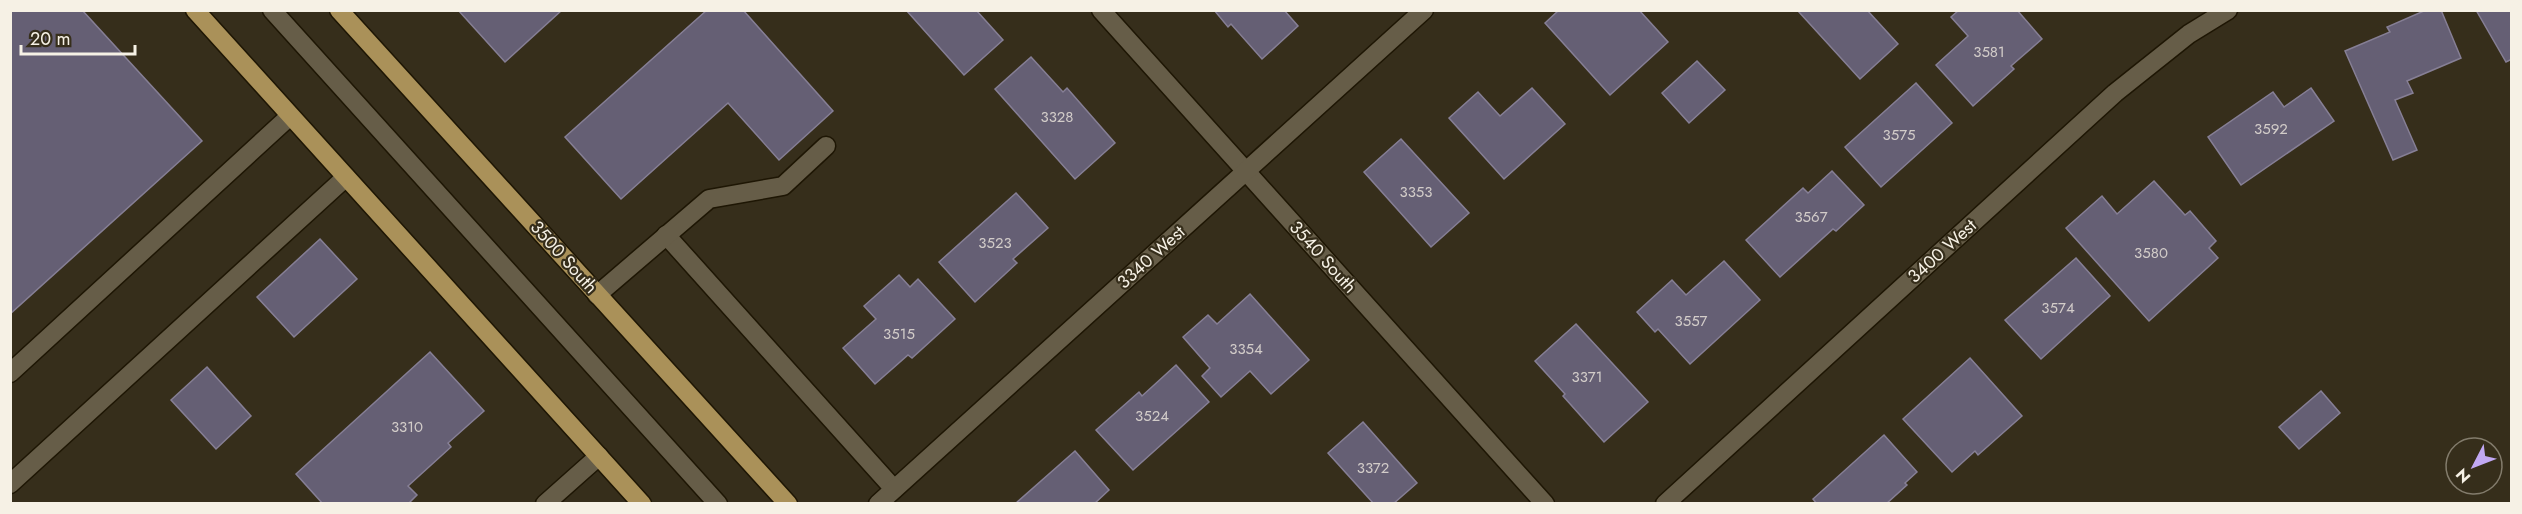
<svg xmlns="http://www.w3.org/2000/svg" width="2522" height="514" font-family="Jost,sans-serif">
<rect width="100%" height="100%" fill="#362e1b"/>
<g fill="#655f74" stroke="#867f95" stroke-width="1.5">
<path d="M10,10H82L202,141L10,314Z"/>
<path d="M458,10H562L505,62Z"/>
<path d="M707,10H743L833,111L779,160L728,103L621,199L565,137Z"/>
<path d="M906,10H976L1003,40L964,75Z"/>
<path d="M1214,10H1284L1298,26L1262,59L1231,24L1228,27Z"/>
<path d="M1559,10H1639L1668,42L1610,95L1545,23Z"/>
<path d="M1867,10L1898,44L1860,79L1798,11Z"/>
<path d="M1959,10H2017L2042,39L2011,66L2014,69L1973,106L1936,65L1968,36L1951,17Z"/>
<path d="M2426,10H2441L2461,58L2407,81L2413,93L2395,100L2417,150L2393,160L2345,51L2390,32L2387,27Z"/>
<path d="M2476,10H2512V59L2506,62Z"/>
<path d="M1031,57L1063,92L1067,88L1115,143L1075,179L995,89Z"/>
<path d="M1697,61L1725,90L1689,123L1662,93Z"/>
<path d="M1916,83L1952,123L1881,187L1845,147Z"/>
<path d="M1532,88L1565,124L1504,179L1449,118L1478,92L1500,116Z"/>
<path d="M2311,88L2334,121L2241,185L2208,137L2273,92L2284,107Z"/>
<path d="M1401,139L1469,213L1431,247L1364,172Z"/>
<path d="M1832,171L1864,205L1836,231L1833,229L1780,277L1746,240L1803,188L1808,193Z"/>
<path d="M2154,181L2185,215L2190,211L2216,241L2209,248L2218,258L2149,321L2066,228L2102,196L2117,214Z"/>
<path d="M1016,193L1048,228L1013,259L1017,263L975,302L939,262Z"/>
<path d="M320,239L357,279L294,337L257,297Z"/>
<path d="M2076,258L2110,296L2041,359L2005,320Z"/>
<path d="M1724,261L1760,300L1690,364L1658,329L1655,332L1637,312L1672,280L1686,295Z"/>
<path d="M899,275L910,287L918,279L955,319L912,358L908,355L875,384L843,348L876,319L864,306Z"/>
<path d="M1250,294L1309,360L1271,394L1250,371L1221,397L1202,376L1210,368L1183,337L1208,315L1217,324Z"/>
<path d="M1576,324L1648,402L1604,442L1563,396L1565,394L1535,361Z"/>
<path d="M430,352L484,411L448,443L451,447L408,486L417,495L408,504H323L296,474Z"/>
<path d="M1970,358L2022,416L1978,455L1975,451L1952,472L1903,419Z"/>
<path d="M1176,365L1209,402L1133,470L1096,430L1139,392L1142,396Z"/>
<path d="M207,367L251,416L216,449L171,400Z"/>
<path d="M2321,391L2340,413L2299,449L2279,427Z"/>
<path d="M1363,422L1417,483L1393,504H1374L1328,453Z"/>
<path d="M1884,435L1917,472L1905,483L1907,485L1886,504H1817L1813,499Z"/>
<path d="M1075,451L1109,490L1094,504H1015Z"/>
</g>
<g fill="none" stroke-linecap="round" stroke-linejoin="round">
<g stroke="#1e1604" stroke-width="21">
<g id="minor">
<path d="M272,10L718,504"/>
<path d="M1101,10L1545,504"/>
<path d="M666,235L894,489"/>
<path d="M597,295L709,199L783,186L826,146"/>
<path d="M10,373L290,116"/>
<path d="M10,484L346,177"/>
<path d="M545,504L599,456"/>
<path d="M878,504L1424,10"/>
<path d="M1665,504L2115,93L2189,34L2228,10"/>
</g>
</g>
<g stroke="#1e1604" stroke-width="21">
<g id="major">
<path d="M195,10L642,504"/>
<path d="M339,10L788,504"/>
</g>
</g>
<use href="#minor" stroke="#665d48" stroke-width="18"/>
<use href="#major" stroke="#aa9159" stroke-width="18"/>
</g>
<g text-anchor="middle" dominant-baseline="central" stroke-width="4.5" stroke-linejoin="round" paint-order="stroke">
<g font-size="15" fill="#d2ccc9">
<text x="1989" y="52">3581</text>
<text x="1057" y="117">3328</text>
<text x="2271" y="129">3592</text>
<text x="1899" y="135">3575</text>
<text x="1416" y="192">3353</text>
<text x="1811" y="217">3567</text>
<text x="995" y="243">3523</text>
<text x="2151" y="253">3580</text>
<text x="2058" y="308">3574</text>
<text x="1691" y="321">3557</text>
<text x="899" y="334">3515</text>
<text x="1246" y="349">3354</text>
<text x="1587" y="377">3371</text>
<text x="1152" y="416">3524</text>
<text x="407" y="427">3310</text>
<text x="1373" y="468">3372</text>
</g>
<g font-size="18" fill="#f6f1e5" stroke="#362e1b">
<text transform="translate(1942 251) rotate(-42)">3400 West</text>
<text transform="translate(564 257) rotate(48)">3500 South</text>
<text transform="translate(1151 257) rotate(-42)">3340 West</text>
<text transform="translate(1323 257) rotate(48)">3540 South</text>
</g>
</g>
<rect width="2522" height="514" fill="none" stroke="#f6f1e5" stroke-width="24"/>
<g transform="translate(2474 466) rotate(228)"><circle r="28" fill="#362e1b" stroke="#837c6c" stroke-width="1.5"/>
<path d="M0-4.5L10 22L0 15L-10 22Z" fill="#c1a8f3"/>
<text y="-9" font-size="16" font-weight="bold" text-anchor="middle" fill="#f6f1e5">N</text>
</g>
<path d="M21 45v9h114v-9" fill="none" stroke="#f6f1e5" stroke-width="3"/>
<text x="30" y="45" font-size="18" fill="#f6f1e5" stroke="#362e1b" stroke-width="4.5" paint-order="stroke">20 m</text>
</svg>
